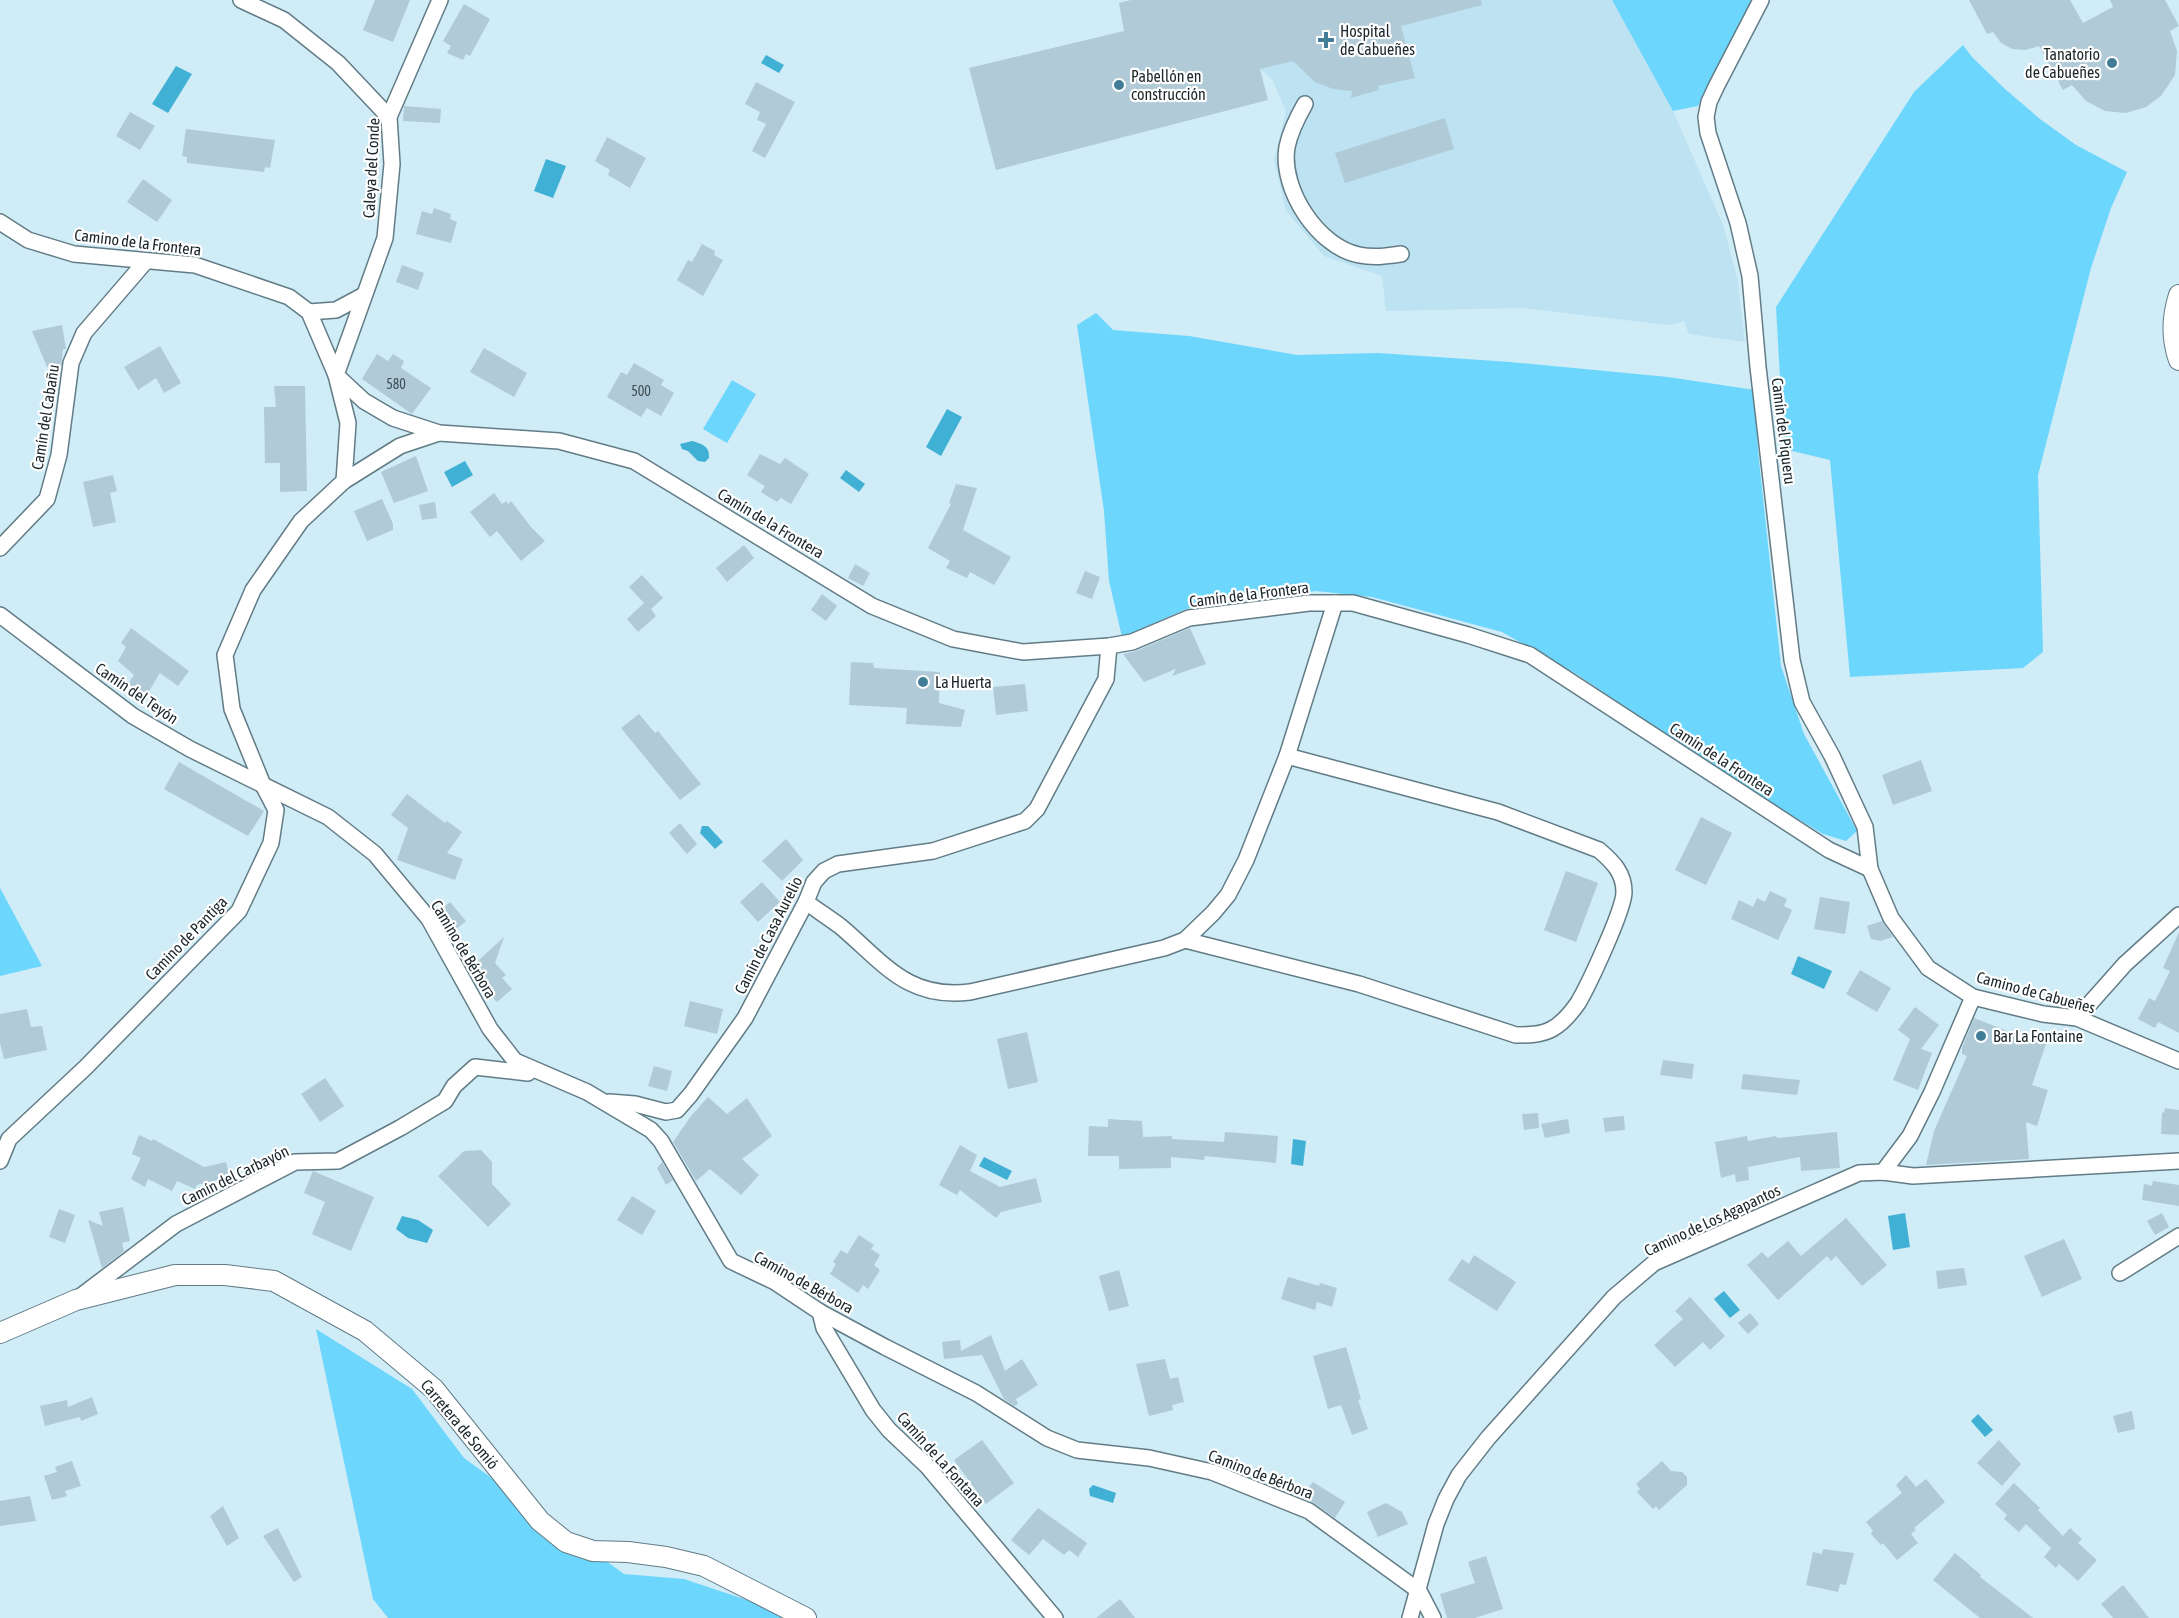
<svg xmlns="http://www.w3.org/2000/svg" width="2179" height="1618" font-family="'Asap Condensed',sans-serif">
<rect width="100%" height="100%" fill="#cfecf7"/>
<path fill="#bde2f1" d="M1242,0H1612L1673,111L1723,225L1737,277L1745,342L1689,334L1684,321L1669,325L1522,308L1386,311L1382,276L1324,256L1286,211L1274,160L1286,111L1272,79L1260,69Z"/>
<g fill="#6dd6fc">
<path d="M1612,0H1757L1698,106L1673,111Z"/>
<path d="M1963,45L1972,57L2005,89L2040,119L2076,145L2127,172L2111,208L2091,268L2038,475L2043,652L2023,668L1850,677L1830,460L1784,449L1776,307L1914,92Z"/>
<path d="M1096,313L1113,330L1189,336L1297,355L1378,353L1510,362L1668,377L1755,390L1758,451L1781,666L1804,734L1857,831L1846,841L1823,834L1734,781L1578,675L1502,632L1372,597L1316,591L1189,608L1122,637L1109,581L1104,511L1077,325Z"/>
<path d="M732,380L756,394L727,443L703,429Z"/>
<path d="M0,888L42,966L0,976Z"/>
<path d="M316,1329L412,1389L464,1458L624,1574L684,1579L759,1604L782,1618H388L373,1599Z"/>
</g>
<g fill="#40b0d5">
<path d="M766,55L784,65L779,73L761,63Z"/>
<path d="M176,66L192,74L168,113L152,104Z"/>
<path d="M546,159L566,166L553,198L534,191Z"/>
<path d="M947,409L962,417L941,456L926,447Z"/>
<path d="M692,441C702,444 710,446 709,458L705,462L698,461L688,451L682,449L680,444Z"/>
<path d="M465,461L473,475L452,487L444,472Z"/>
<path d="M846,470L865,484L859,492L840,478Z"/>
<path d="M702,826H708L723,842L715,849L700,833Z"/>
<path d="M1798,956L1832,971L1824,989L1791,974Z"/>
<path d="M1293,1139L1306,1141L1303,1166L1291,1164Z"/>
<path d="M984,1157L1012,1171L1007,1180L979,1166Z"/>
<path d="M1905,1213L1910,1247L1893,1250L1888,1216Z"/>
<path d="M402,1216L418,1220L433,1230L427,1243L408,1238L396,1229Z"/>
<path d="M1724,1291L1740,1310L1730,1318L1714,1299Z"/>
<path d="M1978,1414L1993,1430L1985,1437L1971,1421Z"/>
<path d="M1093,1485L1116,1493L1113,1503L1090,1496L1089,1489Z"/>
</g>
<g fill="#b0cbd7">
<path d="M375,0H410L393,42L363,30Z"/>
<path d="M1131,0H1481L1482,5L1401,26L1415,78L1378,86L1379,90L1351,98L1352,91L1333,89L1315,82L1293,61L1260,69L1268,100L996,170L969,68L1124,31L1119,3Z"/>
<path d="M1969,0H2070L2083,23L2113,7L2110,0H2165L2179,26L2170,31L2177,51L2175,75L2161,96L2146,107L2126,113L2105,111L2086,101L2072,85L2063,90L2039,46L2025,50L2012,49L2001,43L1993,32L1987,34Z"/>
<path d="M464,4L490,19L470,56L466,54L463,60L447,53L451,46L443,41Z"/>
<path d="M756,82L795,102L765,158L752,151L766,124L757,120L760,112L745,104Z"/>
<path d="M404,106L441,109L440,123L403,121Z"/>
<path d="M130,112L155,126L140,150L116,136Z"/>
<path d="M1445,118L1454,149L1345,183L1335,153Z"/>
<path d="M186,129L275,140L270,168L265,167L264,172L187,163V157L182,156Z"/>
<path d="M607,137L646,158L630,188L608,175L610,170L595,161Z"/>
<path d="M143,179L172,200L157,222L127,202Z"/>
<path d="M434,208L451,214L450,219L457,222L451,243L416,234L422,211L432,214Z"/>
<path d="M702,244L715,251L714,255L723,260L703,296L677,280L688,260L692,262Z"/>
<path d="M402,265L424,273L418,290L396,282Z"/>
<path d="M62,325L66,349H63L61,368L47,367L32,331Z"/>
<path d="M160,346L181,383L164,393L156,378L138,390L124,367Z"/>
<path d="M484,348L527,373L514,397L470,372Z"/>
<path d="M377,354L388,361L393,354L404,361L401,368L431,388L412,414L362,379Z"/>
<path d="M634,363L664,380L661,385L674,393L661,416L647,408L641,417L607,397L621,372L627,375Z"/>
<path d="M274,386H305L307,491L280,492V463H265L264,407H276Z"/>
<path d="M760,454L780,464L785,458L809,474L791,504L781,498L777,502L761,492L765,486L747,475Z"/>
<path d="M416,456L428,491L394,503L381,472Z"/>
<path d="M113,475L117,491L110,493L116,522L93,527L83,482Z"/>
<path d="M956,484L977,488L963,530L1011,557L994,585L970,572L967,578L946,568L950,561L928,548L951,504L949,503Z"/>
<path d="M494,493L502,504L506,501L508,504L511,501L531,527L545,541L521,561L497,531L490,537L470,512Z"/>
<path d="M382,499L393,524V530L367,541L354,511Z"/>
<path d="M435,502L437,518L422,520L419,505Z"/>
<path d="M744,545L754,558L727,582L716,568Z"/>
<path d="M855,564L870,573L863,586L848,578Z"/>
<path d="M1085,571L1100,577L1092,599L1076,593Z"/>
<path d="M642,575L663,598L651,609L656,616L638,632L627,619L644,603L629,587Z"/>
<path d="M822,594L837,606L826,621L811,610Z"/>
<path d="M131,628L189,671L178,686L160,673L146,696L128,684L134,675L118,661L126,647L121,643Z"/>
<path d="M1190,628L1206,664L1172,676L1176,669L1144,682L1123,654L1136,651Z"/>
<path d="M851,662L873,663L874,668L940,672L939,703L965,710L961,727L906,724L907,708L849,705Z"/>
<path d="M1025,684L1028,711L996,715L993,687Z"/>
<path d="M639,714L655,733L658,731L701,784L680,800L621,728Z"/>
<path d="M1921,760L1932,791L1893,805L1882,775Z"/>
<path d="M179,762L264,811L248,836L164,789Z"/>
<path d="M407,794L445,823L447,821L462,832L447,853L463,859L455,880L397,860L408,828L391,815Z"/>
<path d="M1701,817L1732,833L1706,885L1675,870Z"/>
<path d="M680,823L697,844L687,854L669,833Z"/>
<path d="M786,839L803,860L782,881L762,861Z"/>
<path d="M1566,871L1598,883L1576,942L1544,930Z"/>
<path d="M762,882L780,902L758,922L740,902Z"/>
<path d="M1770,891L1787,899L1784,906L1792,910L1786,924H1783L1785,925L1778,940L1731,919L1739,900L1753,907L1757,898L1765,902Z"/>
<path d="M1820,897L1850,902L1845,934L1814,929Z"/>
<path d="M450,902L466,921L449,935L437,913Z"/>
<path d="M1882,921L1893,937L1880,941L1871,939L1867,926Z"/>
<path d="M2179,932V1033L2158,1022L2155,1028L2138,1019L2149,998L2155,1001L2170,971L2163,968Z"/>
<path d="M504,937L495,963L506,975L502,978L512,989L497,1002L473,978L468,970Z"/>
<path d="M1860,970L1891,988L1877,1012L1846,994Z"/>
<path d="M690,1001L723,1009L717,1034L684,1026Z"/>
<path d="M1915,1007L1939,1025L1921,1049L1932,1053L1918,1090L1893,1080L1910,1039L1898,1030Z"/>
<path d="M27,1009L31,1027L42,1026L47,1050L4,1059L0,1043V1014Z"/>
<path d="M1974,1018L2028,1039L2032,1029L2049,1035L2032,1085L2048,1090L2037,1126L2026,1122L2029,1159L1926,1165L1934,1131L1967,1056L1962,1054V1048Z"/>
<path d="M1027,1032L1038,1082L1008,1089L997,1039Z"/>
<path d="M1663,1060L1694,1064L1692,1079L1660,1075Z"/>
<path d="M654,1066L672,1071L667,1091L648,1086Z"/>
<path d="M1743,1074L1800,1080L1797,1095L1741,1089Z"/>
<path d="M325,1078L344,1106L320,1122L301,1094Z"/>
<path d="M708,1097L727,1114L747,1098L772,1136L742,1159L759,1175L741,1195L710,1169L696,1181L673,1142L691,1116Z"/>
<path d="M2165,1108L2179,1110V1135L2161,1134L2162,1112L2164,1113Z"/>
<path d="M1538,1113L1539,1128L1524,1130L1522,1114Z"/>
<path d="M1624,1116L1625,1130L1605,1132L1603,1118Z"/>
<path d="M1108,1119L1142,1121L1143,1137L1172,1136V1139L1224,1142L1225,1132L1278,1136L1276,1163L1205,1156L1204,1160L1171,1157V1168L1119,1169V1156H1088L1089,1126L1108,1127Z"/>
<path d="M1568,1119L1570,1133L1545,1138L1541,1124Z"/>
<path d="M1837,1132L1840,1168L1801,1171L1800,1157L1748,1167L1749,1180L1736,1182L1735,1174L1721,1178L1715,1142L1747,1136L1748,1141L1776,1136L1777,1138Z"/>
<path d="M139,1135L152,1141L153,1139L204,1167L226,1162L230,1177L197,1185L195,1189L177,1181L172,1191L148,1179L145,1187L131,1179L141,1158L132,1154Z"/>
<path d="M960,1145L977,1155L970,1171L1000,1187L1036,1178L1042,1202L1001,1212L996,1218L960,1190L957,1195L939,1185Z"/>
<path d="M481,1150L492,1162V1184L511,1204L488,1227L438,1176L464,1151Z"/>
<path d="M662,1162L673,1180L666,1185L657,1168Z"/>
<path d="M313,1171L374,1197L351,1251L312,1234L325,1202L304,1193Z"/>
<path d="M2153,1181L2179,1185V1206L2142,1200L2144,1184L2152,1186Z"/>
<path d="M632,1196L656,1211L642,1235L617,1220Z"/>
<path d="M123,1207L130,1241L122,1243L124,1251L102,1268L88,1220L103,1226L99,1212Z"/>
<path d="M59,1209L75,1215L65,1243L49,1237Z"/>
<path d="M2162,1213L2169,1227L2155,1235L2147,1221Z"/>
<path d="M1846,1218L1887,1265L1862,1286L1836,1256L1831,1261L1827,1256L1778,1300L1747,1265L1762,1252L1768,1258L1788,1241L1801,1256Z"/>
<path d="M859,1235L874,1245L871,1249L880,1255L874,1265L880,1270L868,1289L863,1285L858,1293L830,1274L836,1264L833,1262L841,1250L847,1254Z"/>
<path d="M2064,1239L2082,1279L2042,1297L2024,1256Z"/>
<path d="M1474,1255L1516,1282L1497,1311L1448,1280L1462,1259L1469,1264Z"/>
<path d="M1964,1268L1967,1285L1938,1289L1936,1271Z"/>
<path d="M1119,1270L1129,1306L1109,1311L1099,1276Z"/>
<path d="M1288,1277L1319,1286L1320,1283L1337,1288L1332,1307L1317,1302L1315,1310L1281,1299Z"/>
<path d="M1690,1297L1725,1336L1710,1350L1703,1342L1675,1367L1654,1345L1683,1319L1675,1311Z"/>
<path d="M1750,1313L1759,1324L1748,1334L1738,1323Z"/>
<path d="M991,1335L1005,1371L1022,1359L1038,1385L1016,1399L1018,1404L1014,1406L1004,1399L982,1355L944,1359L942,1342L960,1340L961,1351Z"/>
<path d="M1346,1347L1361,1399L1358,1400L1368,1429L1352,1435L1341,1405L1328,1409L1313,1356Z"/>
<path d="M1165,1359L1170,1379L1178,1377L1184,1402L1172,1405L1173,1410L1149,1416L1136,1364Z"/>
<path d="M92,1397L98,1414L81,1421L80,1417L45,1426L40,1406L67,1400L68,1407Z"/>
<path d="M2132,1411L2135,1429L2118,1433L2113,1416Z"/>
<path d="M982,1440L1014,1483L986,1504L954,1460Z"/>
<path d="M1999,1440L2021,1464L2002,1486L1977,1463Z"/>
<path d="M72,1461L81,1486L65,1491L67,1496L52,1500L44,1476L57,1472L55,1467Z"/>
<path d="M1662,1461L1671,1471L1682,1472L1687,1477V1485L1659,1510L1656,1506L1653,1509L1637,1492L1640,1489L1636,1484Z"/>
<path d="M1906,1475L1916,1487L1926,1479L1945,1502L1914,1528L1916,1530L1911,1534L1918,1543L1897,1560L1883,1543L1881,1545L1871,1534L1873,1531L1866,1522L1902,1493L1896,1485Z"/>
<path d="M1313,1482L1345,1502L1335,1518L1314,1503L1301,1497Z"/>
<path d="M2014,1483L2040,1508L2038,1510L2063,1536L2070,1528L2082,1539L2078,1543L2097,1560L2078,1581L2059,1564L2056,1568L2044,1557L2051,1548L2026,1524L2019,1532L2004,1519L2007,1515L1995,1504Z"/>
<path d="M30,1496L36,1521L0,1526V1501Z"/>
<path d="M1386,1503L1402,1512L1408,1524L1378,1537L1367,1512Z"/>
<path d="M223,1506L239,1538L227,1546L210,1516Z"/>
<path d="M1038,1508L1087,1543L1078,1557L1069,1550L1064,1555L1043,1539L1029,1555L1011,1540Z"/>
<path d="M278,1528L302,1577L294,1582L263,1536Z"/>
<path d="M1823,1549L1854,1553L1846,1585L1840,1584L1838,1592L1806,1585L1813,1552L1822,1554Z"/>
<path d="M1955,1553L1981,1575L1980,1577L2033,1618H1980L1933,1580Z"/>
<path d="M1486,1556L1503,1609L1475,1618H1447L1440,1594L1475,1583L1468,1562Z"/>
<path d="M2123,1585L2149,1618H2113L2101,1604Z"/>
<path d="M1120,1599L1135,1618H1096Z"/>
</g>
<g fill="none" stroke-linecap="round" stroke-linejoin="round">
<g stroke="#627c86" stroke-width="18">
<g id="minor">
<path d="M241,0L284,20L338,63L389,117"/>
<path d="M1761,0L1717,85L1709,102L1706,117L1708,133L1738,223L1750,276L1758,367L1792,660L1802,702L1832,756L1865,827L1870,869L1891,918L1928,968L1973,997L2043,1014L2077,1018L2179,1061"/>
<path d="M1305,104C1297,118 1290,132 1287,147C1280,189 1318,247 1359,255C1374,258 1387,256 1401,254"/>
<path d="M0,222L28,240L74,254L195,265L289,297L309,312L336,375L348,423L344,481"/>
<path d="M309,312L336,310L364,295"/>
<path d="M336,375L364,401L393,418L439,433L559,441L634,461L872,606L953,639L1023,652L1109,646L1132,642L1189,618L1309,603H1353L1468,635L1530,655L1829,850L1870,869"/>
<path d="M336,375L385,238L392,164L389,117L440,0"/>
<path d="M0,548L47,499L59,455L71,363L84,333L146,261"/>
<path d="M0,615L133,716L190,749L328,817L375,854L429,919L490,1029L515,1061L587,1092L651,1130L661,1141L731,1261L775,1282L820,1312L885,1347L976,1393L1047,1438L1077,1450L1149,1458L1212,1472L1309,1511L1419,1591L1433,1618"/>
<path d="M806,902C817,910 829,918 840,926C883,962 907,1000 970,992L1164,948L1185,940L1213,913L1228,895L1246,860L1287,756L1335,603"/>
<path d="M1185,940L1359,984L1516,1035C1528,1035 1541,1035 1552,1029C1563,1023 1571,1013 1578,1003C1588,986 1624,910 1624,892C1624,873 1613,862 1599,850L1498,812L1287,756"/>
<path d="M2077,1018L2125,964L2179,915"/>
<path d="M609,1102L635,1104L666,1112L677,1110L691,1094L745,1018L806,902L814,882L824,871L838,864L933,851L1025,821L1037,809L1106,679L1109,646"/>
<path d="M0,1161L9,1139L86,1067L239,911L271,843L276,810L263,785L232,709L225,655L253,590L301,521L344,481L400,446L439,433"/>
<path d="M1883,1172L1910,1136L1932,1092L1973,997"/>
<path d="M2120,1273L2179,1236"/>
<path d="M81,1296L176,1224L295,1162L338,1161L400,1128L445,1101L454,1086L475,1067L528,1073"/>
<path d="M820,1312L824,1328L873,1410L889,1430L927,1466L1055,1618"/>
<path d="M1410,1618L1436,1524L1446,1499L1459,1475L1488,1438L1614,1297L1654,1263L1859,1173L1883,1172L1913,1176L2179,1161"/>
</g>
</g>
<g stroke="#627c86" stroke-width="22">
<g id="tertiary">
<path d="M2179,295C2172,317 2171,338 2179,360"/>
<path d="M0,1333L76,1300L175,1275H225L274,1281L365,1331L434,1389L540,1521L566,1542L593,1551L628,1552L666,1557L704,1566L806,1618"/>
</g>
</g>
<use href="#minor" stroke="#fff" stroke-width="15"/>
<use href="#tertiary" stroke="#fff" stroke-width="20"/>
</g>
<g fill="#417e95" stroke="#fff" stroke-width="2">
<path d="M1323 31h6v6h6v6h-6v6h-6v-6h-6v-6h6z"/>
<circle cx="2112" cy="63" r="6"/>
<circle cx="1119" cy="85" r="6"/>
<circle cx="923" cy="682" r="6"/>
<circle cx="1981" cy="1036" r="6"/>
</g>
<g text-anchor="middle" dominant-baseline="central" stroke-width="4.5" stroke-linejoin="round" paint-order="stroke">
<g font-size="14" fill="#404f55">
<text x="396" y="384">580</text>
<text x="641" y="391">500</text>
</g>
<g font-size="16" fill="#1b262a" stroke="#fff" text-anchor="start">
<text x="1340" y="31">Hospital<tspan x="1340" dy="18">de Cabueñes</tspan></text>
<text x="2100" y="54" text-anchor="end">Tanatorio<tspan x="2100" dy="18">de Cabueñes</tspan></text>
<text x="1131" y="76">Pabellón en<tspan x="1131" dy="18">construcción</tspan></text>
<text x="935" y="682">La Huerta</text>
<text x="1993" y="1036">Bar La Fontaine</text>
</g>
<g font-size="16" fill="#1b262a" stroke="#fff">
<text transform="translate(371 168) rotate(-87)">Caleya del Conde</text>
<text transform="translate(138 242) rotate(7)">Camino de la Frontera</text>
<text transform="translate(45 417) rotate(-81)">Camín del Cabañu</text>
<text transform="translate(1784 431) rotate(83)">Camín del Piqueru</text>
<text transform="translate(771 523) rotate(31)">Camín de la Frontera</text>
<text transform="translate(1249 594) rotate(-7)">Camín de la Frontera</text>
<text transform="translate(137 693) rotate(34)">Camín del Teyón</text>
<text transform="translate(1722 759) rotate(33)">Camín de la Frontera</text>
<text transform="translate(768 935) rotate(-63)">Camín de Casa Aurelio</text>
<text transform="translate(186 938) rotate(-46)">Camino de Pantiga</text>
<text transform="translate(464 949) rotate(59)">Camino de Bérbora</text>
<text transform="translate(2036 992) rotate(15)">Camino de Cabueñes</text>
<text transform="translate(235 1175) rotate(-26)">Camín del Carbayón</text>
<text transform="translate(1712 1220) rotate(-25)">Camino de Los Agapantos</text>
<text transform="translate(804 1282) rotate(29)">Camino de Bérbora</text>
<text transform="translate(460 1424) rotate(50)">Carretera de Somió</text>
<text transform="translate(941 1459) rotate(48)">Camín de La Fontana</text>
<text transform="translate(1261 1474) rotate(21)">Camino de Bérbora</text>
</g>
</g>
</svg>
